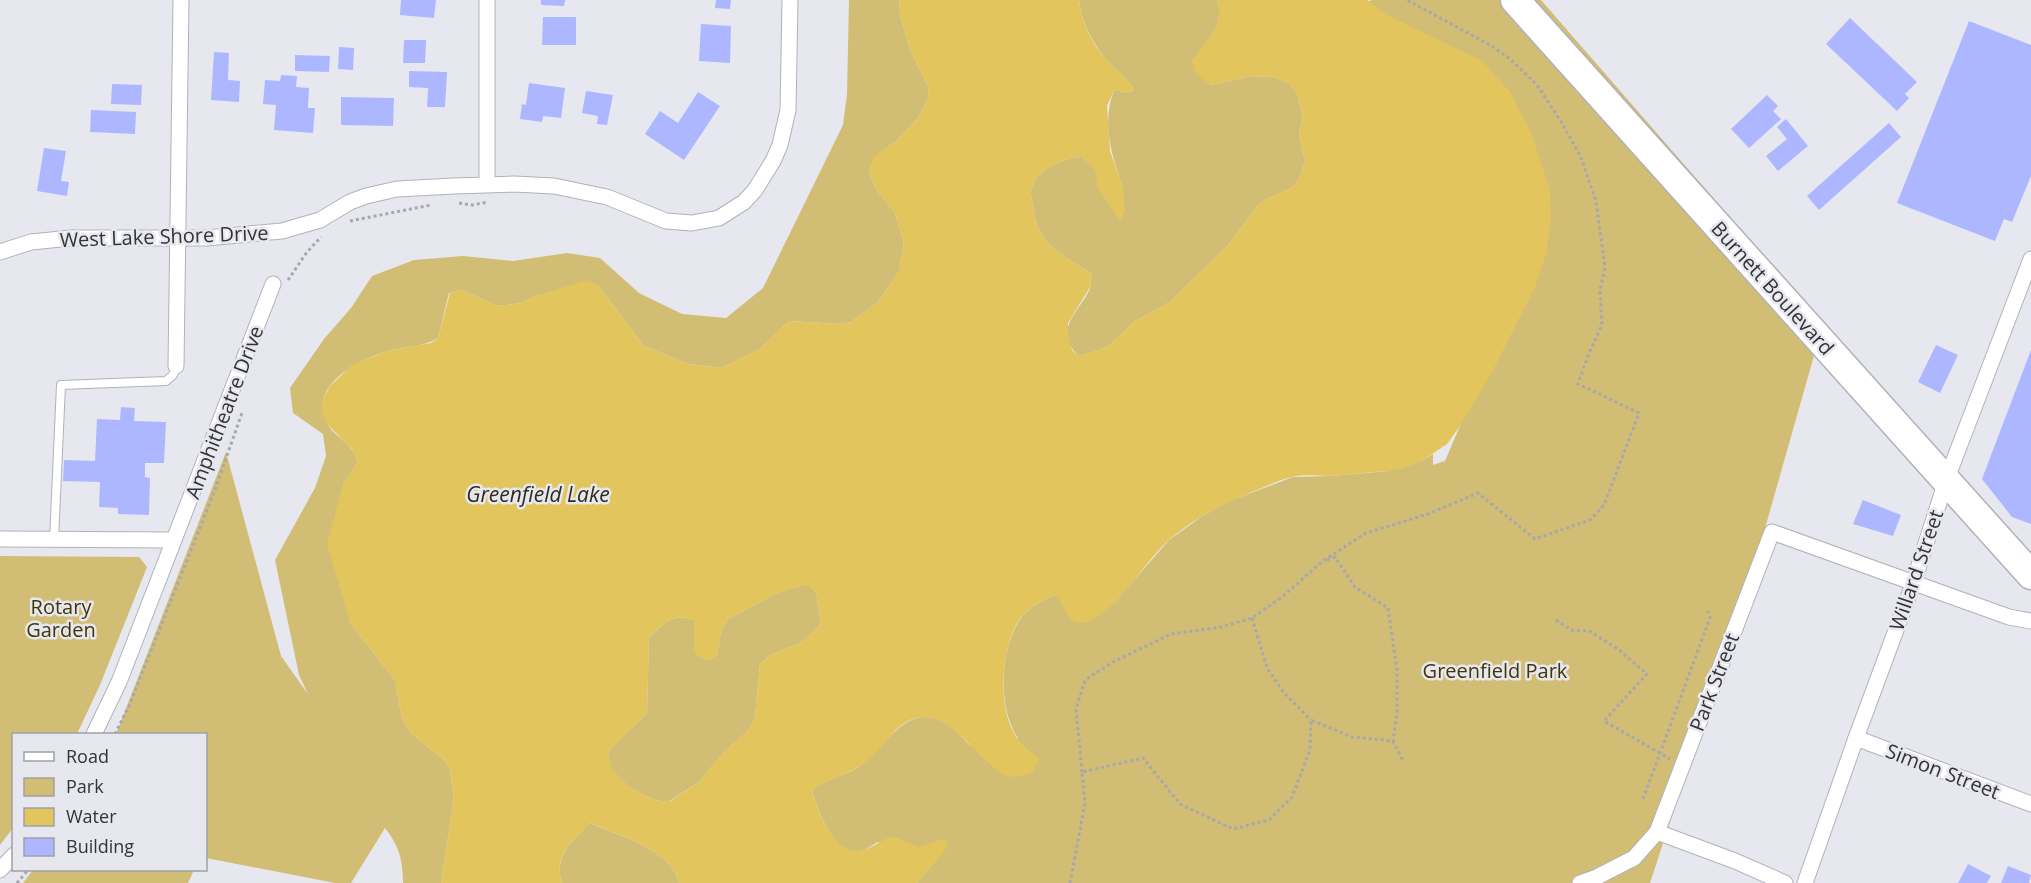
<svg xmlns="http://www.w3.org/2000/svg" width="2031" height="883" font-family="'Open Sans',sans-serif">
<rect width="100%" height="100%" fill="#e7e8ef"/>
<g fill="#d2bd75">
<path d="M849,0H899L900,15L910,50L928,86L929,97L919,117L895,142L875,156L869,171L876,189L895,213L904,242L899,272L877,303L851,322L841,324L789,321L760,349L721,368L688,364L644,346L599,286L535,296L521,303L497,306L462,290L449,293L438,338C422,348 403,346 385,352C356,361 308,386 327,423C331,432 343,439 349,446C353,451 356,457 358,462L343,484L350,623L395,680L402,718L411,733L443,759L450,770L454,798L441,883H403C403,860 399,846 385,828L351,883H335L206,858V734H116L226,452L281,656L308,694L299,675L275,560L315,488L326,456L323,434L293,413L290,388L324,339L351,308L372,276L414,260L463,256L513,261L567,253L600,258L639,293L682,314L726,318L763,288L843,125L847,94Z"/>
<path d="M1079,0H1217C1226,24 1206,42 1192,61L1210,85L1252,76L1273,77L1289,83L1297,93L1303,118L1299,134L1305,161L1300,178L1292,188L1266,199L1256,207L1230,243L1170,302L1135,321L1111,344L1097,351L1078,356C1052,327 1080,313 1090,288C1091,284 1091,279 1092,274C1078,265 1061,256 1049,244C1040,235 1035,223 1034,211C1033,205 1031,198 1031,192C1034,169 1062,159 1081,156L1096,170L1098,189L1123,188C1112,156 1101,124 1114,90L1128,93L1134,90C1126,76 1114,69 1104,57C1092,41 1081,21 1079,0Z"/>
<path d="M1372,0H1541L1823,324L1756,560L1650,883H917L931,866L878,842C872,845 866,850 860,851C834,856 818,810 812,791C825,778 846,776 860,766C885,748 906,702 943,722C954,727 962,738 971,746L1018,738C998,709 1000,656 1016,626C1024,610 1040,600 1055,595L1060,599L1114,603L1169,540L1201,517L1227,502L1293,477L1331,476L1388,471L1423,460L1433,454V465L1445,461L1504,323L1315,21Z"/>
<path d="M0,556L139,557L147,567L100,685L77,734H14L13,828L0,845Z"/>
<path d="M807,584L816,592L821,624L802,642L770,655L760,664L755,717L748,731L724,752L699,782L668,802L655,800L630,788L611,769L608,755L611,748L647,713L649,638C665,623 672,612 695,620L694,653L717,656L721,631L728,619L779,592Z"/>
<path d="M590,823C618,835 673,850 679,883H562C553,856 573,840 590,823Z"/>
<path d="M33,870H194L188,883H23Z"/>
</g>
<path fill="#e2c55c" fill-rule="evenodd" d="M899,0H1079C1081,21 1092,44 1106,59C1116,70 1127,77 1134,90L1128,93L1114,90L1107,106L1110,151L1123,188L1125,212L1120,220L1098,189L1095,170L1081,156C1062,159 1034,169 1031,192C1031,198 1033,205 1034,211C1035,223 1040,235 1049,244C1061,256 1078,265 1092,274L1090,287L1068,323V334L1072,350L1078,356L1097,351L1111,344L1135,321L1170,302L1230,243L1256,207L1266,199L1292,188L1300,178L1305,161L1299,134L1303,118L1297,93L1289,83L1273,77L1252,76L1210,85L1195,72L1192,61C1205,42 1226,24 1217,0H1367L1387,15L1482,61L1510,92L1531,132L1550,190L1551,223L1546,254L1535,287L1492,372L1460,426L1447,444L1423,460L1404,468L1388,471C1369,472 1349,475 1329,476C1317,476 1304,474 1292,477C1282,479 1272,484 1262,488C1229,501 1197,516 1170,539C1146,559 1115,614 1086,622C1065,627 1067,605 1055,595C1040,600 1024,610 1016,625C1001,653 998,705 1014,733C1020,744 1030,751 1039,759L1033,772C1025,775 1015,778 1006,776C1000,775 996,769 991,765C971,749 946,710 916,718C894,724 884,747 868,760C851,775 826,778 812,791C818,811 833,852 858,851C868,851 882,840 892,836L918,847L943,839L948,842L944,852L917,883H679C673,850 618,835 591,823C572,840 553,856 562,883H441L454,798L450,770L443,759L411,733L402,718L395,680L350,623L327,544L343,484L358,462L351,448L327,424L322,413V401L330,386L352,365L387,351L431,343L438,338L450,293L462,290L497,306L521,303L535,296L588,280L599,286L644,346L688,364L721,368L760,349L789,321L841,324L851,322L877,303L899,272L904,242L895,213L876,189L869,171L874,156L895,142L919,117L929,97L928,86L910,50L900,15ZM807,585L816,592L821,624L802,642L770,655L760,664L755,717L748,731L724,752L699,782L669,802L655,800L630,788L612,769L608,755L611,748L647,713L649,638C665,623 672,612 694,620V653L707,661L717,656L721,631L728,619L779,592Z"/>
<g fill="#adb7ff">
<path d="M401,0H436L434,18L400,15Z"/>
<path d="M541,0H565L564,6L541,5Z"/>
<path d="M716,0H731L730,9L715,8Z"/>
<path d="M543,17H576V45H542Z"/>
<path d="M1850,18L1917,82L1905,94L1909,98L1897,111L1826,44Z"/>
<path d="M1969,21L2031,45V176L2012,222L2004,219L1995,241L1897,203Z"/>
<path d="M701,24L731,26L730,63L699,61Z"/>
<path d="M404,40H426L425,63H403Z"/>
<path d="M339,47L354,48L353,70L338,69Z"/>
<path d="M214,52L229,53L228,80L240,81L239,102L211,100Z"/>
<path d="M295,55L330,56L329,72L295,71Z"/>
<path d="M409,71L447,72L445,107H427L428,88L409,87Z"/>
<path d="M281,75L297,76L296,87L309,88L308,108H315L313,133L274,130L276,105L263,104L265,80L280,81Z"/>
<path d="M529,83L565,88L561,118L543,116L542,122L520,119L522,104L526,105Z"/>
<path d="M112,84L142,85L141,105L111,104Z"/>
<path d="M586,91L613,95L607,125L597,124L598,116L582,113Z"/>
<path d="M698,92L720,106L684,160L645,134L660,111L678,123Z"/>
<path d="M1767,95L1778,106L1773,111L1781,119L1749,148L1731,129Z"/>
<path d="M341,97L394,98L393,126L341,125Z"/>
<path d="M91,110L136,112L135,134L90,132Z"/>
<path d="M1786,119L1808,146L1778,171L1766,156L1787,139L1777,127Z"/>
<path d="M1889,123L1901,137L1819,210L1807,196Z"/>
<path d="M44,148L66,151L61,181L69,182L67,196L37,191Z"/>
<path d="M1936,345L1958,355L1940,393L1918,382Z"/>
<path d="M2031,350V524L2012,517L1982,479Z"/>
<path d="M121,407L135,408L134,421L166,422L164,463H145V477L150,478L149,515L118,514V508L99,507L100,482L63,481L64,460L95,461L97,419L120,420Z"/>
<path d="M1863,500L1901,515L1893,536L1853,524Z"/>
<path d="M1968,864L1991,876L1987,883H1958Z"/>
<path d="M2008,866L2031,875L2029,883H2001Z"/>
</g>
<g fill="none" stroke-linecap="round" stroke-linejoin="round">
<g stroke="#b1b2b9" stroke-width="10">
<path id="lane" d="M54,540L61,385L166,381L173,375L176,366"/>
</g>
<g stroke="#b1b2b9" stroke-width="17">
<g id="street">
<path d="M487,0V184"/>
<path d="M0,252L31,242L71,238H206L282,231L320,220L350,202L366,196L397,189L454,186L514,184L554,186L607,197L666,221L692,223L719,218L744,202L755,190L773,161L780,145L788,110L790,0"/>
<path d="M176,366L181,0"/>
<path d="M0,539L174,540"/>
<path d="M94,734L119,682L273,284"/>
<path d="M1856,738L2031,804"/>
<path d="M1657,832L1735,861L1785,883"/>
<path d="M0,870L14,855"/>
<path d="M1580,883L1597,877L1634,858L1657,832L1772,532L2009,617L2031,621"/>
<path d="M1805,883L1856,738L1913,584L1946,481L2031,259"/>
</g>
</g>
<g stroke="#b1b2b9" stroke-width="31">
<path id="highway" d="M1515,0L2031,575"/>
</g>
<g stroke="#a7a8ad" stroke-width="3" stroke-dasharray="3 3" stroke-linecap="butt">
<path d="M459,203L472,205L488,202"/>
<path d="M350,221L431,205"/>
<path d="M288,280L307,252L321,237"/>
<path d="M1327,560L1335,557L1355,587L1388,608L1397,670V713L1393,741"/>
<path d="M1252,618L1267,668L1284,693L1311,720"/>
<path d="M1556,620L1571,630L1589,631L1618,649L1647,674L1604,721L1670,759"/>
<path d="M115,734L129,706L213,495L242,413"/>
<path d="M1082,772L1076,709L1085,680L1113,662L1171,634L1221,627L1252,618L1282,597L1323,561L1366,533L1428,514L1478,493L1535,539L1590,520L1604,505L1639,413L1578,384L1589,353L1602,325L1600,290L1605,268L1596,201L1580,155L1560,120L1537,85L1509,58L1490,45L1407,0"/>
<path d="M1643,799L1710,618L1708,611"/>
<path d="M17,883L28,870"/>
<path d="M1070,883L1085,803L1082,772L1143,758L1180,804L1233,829L1269,820L1292,797L1310,750L1311,720L1352,737L1393,741L1403,761"/>
</g>
<use href="#lane" stroke="#fff" stroke-width="8"/>
<use href="#street" stroke="#fff" stroke-width="15"/>
<use href="#highway" stroke="#fff" stroke-width="28"/>
</g>
<g text-anchor="middle" dominant-baseline="central" stroke-width="5" stroke-linejoin="round" paint-order="stroke">
<g font-size="20" fill="#333336" stroke="#e7e8ef">
<text transform="translate(164 236) rotate(-2)">West Lake Shore Drive</text>
<text transform="translate(1773 288) rotate(48)">Burnett Boulevard</text>
<text transform="translate(224 412) rotate(-69)">Amphitheatre Drive</text>
<text transform="translate(1916 570) rotate(-71)">Willard Street</text>
<text transform="translate(1714 682) rotate(-69)">Park Street</text>
<text transform="translate(1943 771) rotate(21)">Simon Street</text>
</g>
<g font-size="20" fill="#413607" stroke="#e7e8ef">
<text x="61" y="606">Rotary<tspan x="61" dy="23">Garden</tspan></text>
<text x="1495" y="670">Greenfield Park</text>
</g>
<g font-size="21" font-style="italic" fill="#302a18" stroke="#e7e8ef">
<text x="538" y="494">Greenfield Lake</text>
</g>
</g>
<rect x="12" y="733" width="195" height="138" fill="#e7e8ef" stroke="#9fa0a5" stroke-width="1.5"/>
<rect x="24" y="752" width="30" height="9" fill="#ffffff" stroke="#9fa0a5" stroke-width="1.5"/>
<text x="66" y="763" font-size="18" fill="#333336">Road</text>
<rect x="24" y="778" width="30" height="18" fill="#d2bd75" stroke="#9fa0a5" stroke-width="1.5"/>
<text x="66" y="793" font-size="18" fill="#333336">Park</text>
<rect x="24" y="808" width="30" height="18" fill="#e2c55c" stroke="#9fa0a5" stroke-width="1.5"/>
<text x="66" y="823" font-size="18" fill="#333336">Water</text>
<rect x="24" y="838" width="30" height="18" fill="#adb7ff" stroke="#9fa0a5" stroke-width="1.5"/>
<text x="66" y="853" font-size="18" fill="#333336">Building</text>
</svg>
